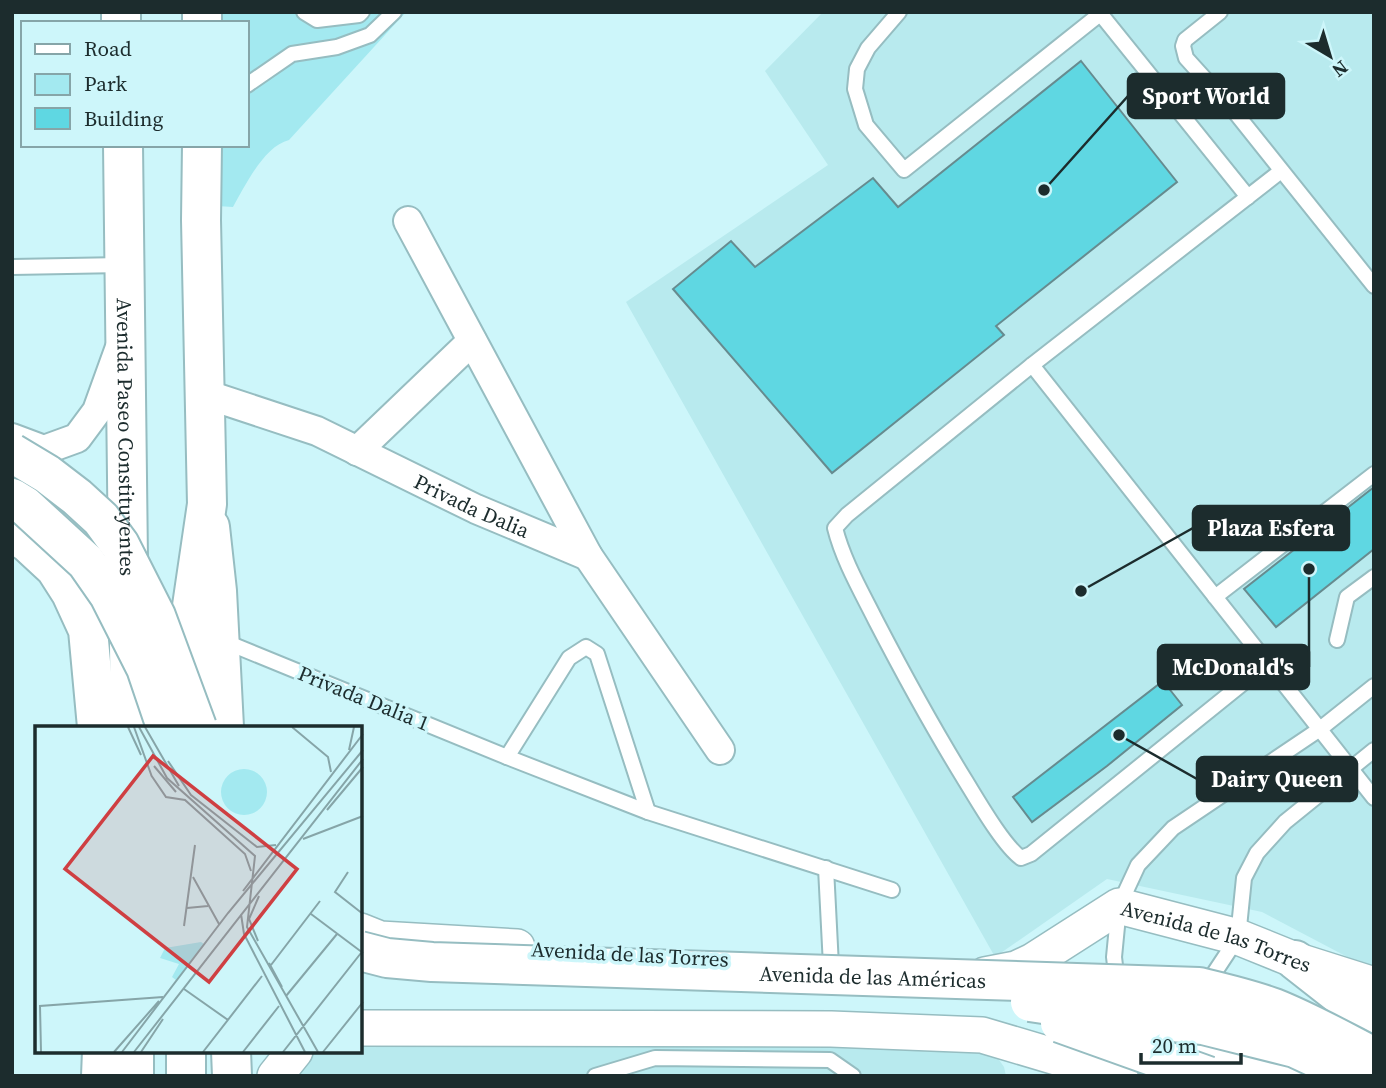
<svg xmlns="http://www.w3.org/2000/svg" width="1386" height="1088" font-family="'Source Serif 4',serif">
<rect width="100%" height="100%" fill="#cdf6fa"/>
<g fill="#b8eaee">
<path d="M823,12H1374V971L1262,912L1107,879L995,957L626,302L828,165L765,71Z"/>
<path d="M361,1028L983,1037L1004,1067L1006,1076H275L295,1051H360Z"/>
</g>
<path fill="#a3e9f0" d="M205,12H406L289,140C264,146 245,186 233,207L201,205L202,145H247V23H205Z"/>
<g fill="#5fd7e2" stroke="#668b8f" stroke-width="2">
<path d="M1081,61L1177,182L996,326L1004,335L832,473L673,289L731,241L755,267L873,178L898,207Z"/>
<path d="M1374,487V549L1276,627L1244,589Z"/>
<path d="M1163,681L1182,705L1107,766L1032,822L1013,797Z"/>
</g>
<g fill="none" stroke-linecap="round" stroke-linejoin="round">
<g stroke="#96bdc1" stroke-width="18">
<g id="service">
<path d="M304,12L317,20L359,15L362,12"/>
<path d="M899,12L868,48L857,69L855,89L866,125L904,170L1100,14"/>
<path d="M1099,12L1248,197"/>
<path d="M1220,12L1185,40L1183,46L1186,58L1234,111L1374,286"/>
<path d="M247,85L292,54L337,47L370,35L394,12"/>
<path d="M12,267L123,265"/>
<path d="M1032,365L1374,798"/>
<path d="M1215,597L1374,474"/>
<path d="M221,640L507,757L648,812L892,890"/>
<path d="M1337,640L1347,597L1374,577"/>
<path d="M1268,663L1031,854L1021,858C1003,845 978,801 965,780C933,728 904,675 876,621C861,591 843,560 835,528L847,515L1032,365L1281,171"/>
<path d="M507,757L569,658L586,647L597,654L648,812"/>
<path d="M826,868L831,966"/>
<path d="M1117,982L1114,957L1119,906L1138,865L1173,828L1320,729L1374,686"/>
<path d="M1205,987L1238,937L1244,878L1257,853L1285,822L1374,750"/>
<path d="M595,1076L655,1058L830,1060L853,1076"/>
</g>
</g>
<g stroke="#96bdc1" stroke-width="32">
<g id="minor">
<path d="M408,221L588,556L720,750"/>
<path id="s1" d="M205,394L317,431L476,509L588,556"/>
<path d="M12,438L44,450L77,438L97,411L119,350"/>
<path d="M357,451L472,341"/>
</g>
</g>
<g stroke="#96bdc1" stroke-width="38">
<g id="tertiary">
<path d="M360,931L380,939L517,947"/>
<path id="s2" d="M985,975L1016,969L1033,961L1119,906L1238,937L1295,960L1374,985"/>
<path d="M360,1028L831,1029L982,1035L1120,1076"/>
<path d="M275,1076L295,1051"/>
</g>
</g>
<g stroke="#96bdc1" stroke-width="42">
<g id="secondary">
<path d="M1295,960L1374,1022"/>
<path d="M1159,1071L1189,1055H1224L1260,1063L1290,1076"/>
</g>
</g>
<g stroke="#96bdc1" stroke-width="42">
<g id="primary">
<path d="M210,527L217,591L224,727"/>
<path d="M12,532L28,543L55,568L71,593L88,630L97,727"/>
<path d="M231,1051L232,1076"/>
<path d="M101,1076L102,1051"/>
</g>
</g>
<g stroke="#96bdc1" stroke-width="42">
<g id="trunk">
<path d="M121,12V23"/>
<path d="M202,12V23"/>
<path id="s3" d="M123,145L130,727"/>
<path d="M191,709L192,606L207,504L201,220L202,145"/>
<path d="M134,1051V1076"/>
<path d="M186,1076V1051"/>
</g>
</g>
<use href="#service" stroke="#fff" stroke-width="14"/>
<use href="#minor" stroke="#fff" stroke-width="28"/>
<use href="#tertiary" stroke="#fff" stroke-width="35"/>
<use href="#secondary" stroke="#fff" stroke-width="38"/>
<use href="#primary" stroke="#fff" stroke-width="38"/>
<use href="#trunk" stroke="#fff" stroke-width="38"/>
<g stroke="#96bdc1" stroke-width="42" stroke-linecap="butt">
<g id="secondary-bridge">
<path d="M12,453L47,474L77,497L101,519L120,545L156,616L197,727"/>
<path d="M12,498L25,506L86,562L109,595L146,668L166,727"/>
<path id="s4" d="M360,951L387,958L432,962L1199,987C1224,993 1250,999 1274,1008C1309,1022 1341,1040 1374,1057"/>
<path d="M1030,1002L1143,1019L1203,1025L1295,1048L1355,1076"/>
<path d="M1060,1023L1208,1076"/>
</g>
</g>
<use href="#secondary-bridge" stroke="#fff" stroke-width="38"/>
</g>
<g text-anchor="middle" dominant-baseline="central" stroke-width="7" stroke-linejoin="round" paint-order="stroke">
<g font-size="21" fill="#1c2c2d" stroke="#cdf6fa">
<text stroke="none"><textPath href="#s3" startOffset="292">Avenida Paseo Constituyentes</textPath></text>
<text stroke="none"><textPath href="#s1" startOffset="290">Privada Dalia</textPath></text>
<text transform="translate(364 698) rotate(22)">Privada Dalia 1</text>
<text stroke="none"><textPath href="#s2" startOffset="254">Avenida de las Torres</textPath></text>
<text transform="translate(630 954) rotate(3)">Avenida de las Torres</text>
<text stroke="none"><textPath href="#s4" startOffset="514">Avenida de las Américas</textPath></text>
</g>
</g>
<g transform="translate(35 726)">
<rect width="327" height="327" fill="#cdf6fa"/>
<path d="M186 66a23 23 0 1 1 46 0a23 23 0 1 1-46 0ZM166,216L169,218L141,254L137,251L144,238L125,232L130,222Z" fill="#a3e9f0"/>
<path fill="none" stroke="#86a5a8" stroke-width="2" d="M93,1L106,29M99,1L117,51M104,1L132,52L220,130L212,201L283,326M110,1L144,60M257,1L293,31L296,46M314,24L319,1M133,35L156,69L222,121L241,119M119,40L141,66M116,49L131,71L150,74L210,128L216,145M292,84L328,41M268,113L328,90M313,146L300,166L328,188M158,151L184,198M208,165L328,8M152,182L173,180M206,188L209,208L270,326M276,188L328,227M149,200L160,119M223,215L214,193L224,170M234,237L247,261M236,239L285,175M149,263L193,294M251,270L302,208M6,326L5,280L128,271M79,326L124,275M87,326L193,187L328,24M99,326L328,33M106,326L128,293M168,326L227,250M208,326L244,280M248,326L326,227M288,326L328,276"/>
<path fill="#cf3f42" fill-opacity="0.15" stroke="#cf3f42" stroke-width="3.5" d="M118,30L262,143L174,256L30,143Z"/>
<rect width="327" height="327" fill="none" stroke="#1c2c2d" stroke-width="3.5"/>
</g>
<path fill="none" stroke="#1c2c2d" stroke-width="2.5" d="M1044 190L1128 96M1081 591L1193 528M1309 569L1309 667M1119 735L1197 779"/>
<g fill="#1c2c2d" stroke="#cdf6fa" stroke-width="2.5">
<circle cx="1044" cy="190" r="7"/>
<circle cx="1081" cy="591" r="7"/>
<circle cx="1309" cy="569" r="7"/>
<circle cx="1119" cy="735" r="7"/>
</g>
<g fill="#1c2c2d" stroke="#1c2c2d" stroke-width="2.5">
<rect x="1128" y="74" width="156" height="44" rx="7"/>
<rect x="1193" y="506" width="156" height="44" rx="7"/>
<rect x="1158" y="645" width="151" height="44" rx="7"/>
<rect x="1197" y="757" width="160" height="44" rx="7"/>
</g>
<g font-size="23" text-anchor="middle" font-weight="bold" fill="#fff">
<text x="1206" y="104">Sport World</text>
<text x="1271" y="536">Plaza Esfera</text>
<text x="1233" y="675">McDonald's</text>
<text x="1277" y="787">Dairy Queen</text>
</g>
<rect width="1386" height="1088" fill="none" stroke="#1c2c2d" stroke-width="28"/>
<rect x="21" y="21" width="228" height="126" fill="#cdf6fa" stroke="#86a5a8" stroke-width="2"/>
<rect x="35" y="44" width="35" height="10" fill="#ffffff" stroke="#86a5a8" stroke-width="2"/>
<text x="84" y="56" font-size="21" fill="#1c2c2d">Road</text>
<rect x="35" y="74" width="35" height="21" fill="#a3e9f0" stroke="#86a5a8" stroke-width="2"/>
<text x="84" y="91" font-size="21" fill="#1c2c2d">Park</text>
<rect x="35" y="108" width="35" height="21" fill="#5fd7e2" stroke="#86a5a8" stroke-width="2"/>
<text x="84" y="126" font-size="21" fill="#1c2c2d">Building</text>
<g transform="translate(1330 56) rotate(142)" stroke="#cdf6fa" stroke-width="5" paint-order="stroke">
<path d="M0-5L12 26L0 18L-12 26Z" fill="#1c2c2d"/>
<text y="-10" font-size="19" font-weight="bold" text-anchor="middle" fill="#1c2c2d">N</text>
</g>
<path d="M1141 1053v10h100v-10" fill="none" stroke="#1c2c2d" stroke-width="3.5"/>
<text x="1152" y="1053" font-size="21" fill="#1c2c2d" stroke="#cdf6fa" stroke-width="5" paint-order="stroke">20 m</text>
</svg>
